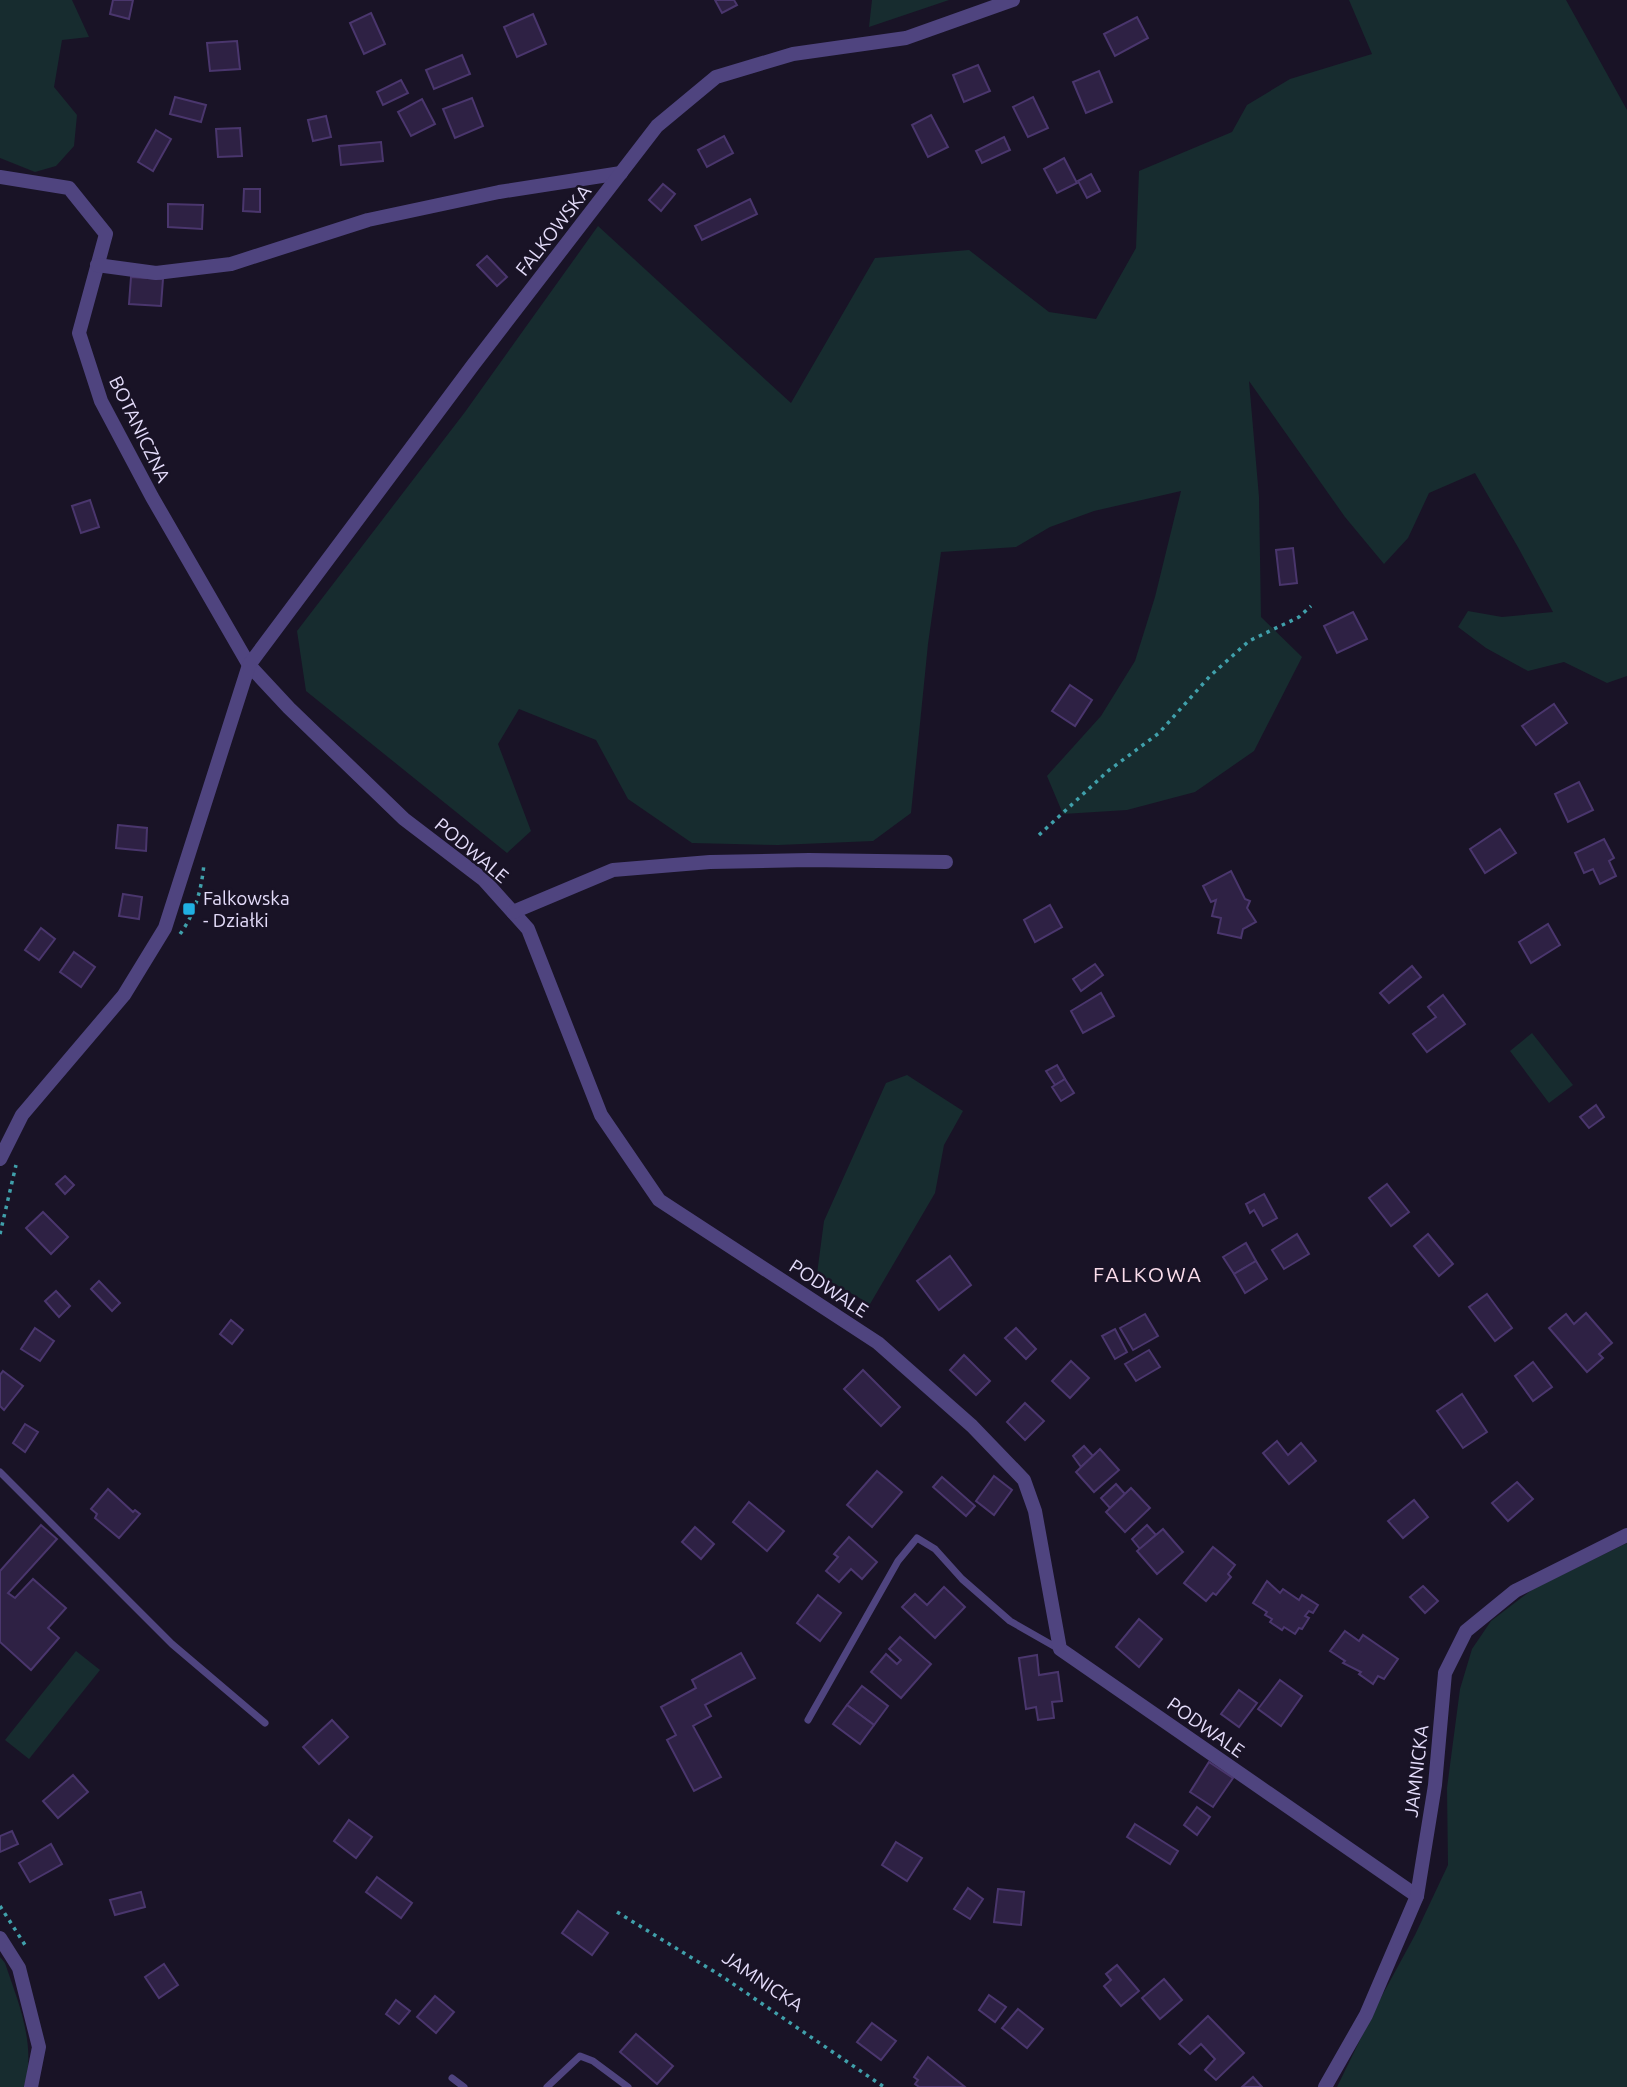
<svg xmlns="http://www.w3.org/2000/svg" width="1627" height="2087" font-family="Ubuntu,sans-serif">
<rect width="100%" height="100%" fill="#191326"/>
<g fill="#172c2f">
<path d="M0,0H72L89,37L62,40L54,87L77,115L74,146L56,166L35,172L0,158Z"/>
<path d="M872,0H949L869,27Z"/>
<path d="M1349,0H1566L1627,110V676L1607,683L1564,662L1528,671L1486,648L1458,627L1468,611L1502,617L1553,612L1519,549L1475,473L1429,493L1408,538L1384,564L1345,517L1249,381L1259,497L1261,617L1302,657L1254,751L1195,792L1127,810L1063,814L1047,776L1101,716L1135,661L1155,597L1181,491L1094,511L1050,527L1016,547L941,552L928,644L911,813L873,841L778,845L692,843L628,799L596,740L519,709L498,744L531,831L507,853L306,691L297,631L465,412L598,226L791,403L875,258L969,250L1049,312L1096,319L1136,248L1139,171L1232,132L1247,105L1290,79L1372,54Z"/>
<path d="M1532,1033L1573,1085L1549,1103L1510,1051Z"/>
<path d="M907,1075L963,1111L944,1145L935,1193L870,1304L817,1274L824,1221L886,1083Z"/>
<path d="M1627,1543V2087H1337L1378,2003L1415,1935L1448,1865L1447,1788L1460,1689L1472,1649L1491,1621L1533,1589Z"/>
<path d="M76,1651L100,1670L29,1759L5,1740Z"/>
<path d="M0,1957L5,1963C18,2002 37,2045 24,2087H0Z"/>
</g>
<g fill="#2e2144" stroke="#4a366d" stroke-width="2">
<path d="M113,0H133L129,19L110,14Z"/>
<path d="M715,0H734L737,5L722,13Z"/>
<path d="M371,13L385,44L364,54L350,23Z"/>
<path d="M533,14L546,44L517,57L504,27Z"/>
<path d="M1137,17L1148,38L1115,56L1104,34Z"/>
<path d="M237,41L240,69L210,71L207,43Z"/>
<path d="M462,55L470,74L434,89L426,70Z"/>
<path d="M978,65L990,91L964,102L953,75Z"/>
<path d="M1099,71L1112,102L1086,113L1073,82Z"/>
<path d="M401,80L408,93L383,105L377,92Z"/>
<path d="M175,97L206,105L201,122L170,114Z"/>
<path d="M1033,97L1048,128L1028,137L1013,107Z"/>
<path d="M472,98L483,126L455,138L443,109Z"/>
<path d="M422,99L435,124L411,136L398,112Z"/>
<path d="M931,115L948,147L928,157L912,125Z"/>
<path d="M326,116L331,137L313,141L308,120Z"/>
<path d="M240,128L242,156L218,157L216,129Z"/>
<path d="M156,130L171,139L153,171L138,162Z"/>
<path d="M724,136L733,153L707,167L698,150Z"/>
<path d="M1004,137L1010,150L982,163L976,151Z"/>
<path d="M381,142L383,161L341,165L339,146Z"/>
<path d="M1064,158L1077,183L1057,193L1044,169Z"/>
<path d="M1091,174L1100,191L1087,198L1078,181Z"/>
<path d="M663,184L675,194L661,211L649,200Z"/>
<path d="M244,189H260V212L243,211Z"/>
<path d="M750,199L757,214L702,240L695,226Z"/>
<path d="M168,204L203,205L202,229L168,227Z"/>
<path d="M487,256L507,277L497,286L477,265Z"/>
<path d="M131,277L163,279L161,306L129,304Z"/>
<path d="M90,500L99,527L81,533L72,506Z"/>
<path d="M1293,548L1297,583L1280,585L1276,550Z"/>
<path d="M1353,612L1367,639L1337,653L1324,626Z"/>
<path d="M1070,685L1092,700L1075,726L1052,711Z"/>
<path d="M1554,704L1567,723L1536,745L1522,726Z"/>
<path d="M1579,782L1593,810L1568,822L1555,794Z"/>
<path d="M118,825L147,828L146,851L116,848Z"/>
<path d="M1500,829L1516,853L1485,873L1470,849Z"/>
<path d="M1604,839L1614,858L1609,861L1616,876L1600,884L1593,869L1584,873L1575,853Z"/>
<path d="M1231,871L1245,899L1250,901L1247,908L1256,922L1243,929L1241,938L1218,933L1221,918L1212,916L1216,900L1211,902L1203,886Z"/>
<path d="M123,894L142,897L139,919L119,916Z"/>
<path d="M1050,905L1062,927L1035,942L1024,920Z"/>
<path d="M1548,924L1560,945L1531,963L1519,942Z"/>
<path d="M41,928L55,939L39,960L25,950Z"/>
<path d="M74,952L95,967L81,987L60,972Z"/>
<path d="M1095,964L1103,975L1081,991L1073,979Z"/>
<path d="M1412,966L1421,977L1389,1003L1380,993Z"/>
<path d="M1101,993L1114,1016L1083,1033L1071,1011Z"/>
<path d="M1443,995L1465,1024L1427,1052L1413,1034L1436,1017L1428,1007Z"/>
<path d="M1057,1065L1065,1079L1055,1085L1046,1071Z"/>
<path d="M1065,1079L1074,1093L1061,1101L1052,1087Z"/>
<path d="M1596,1105L1604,1117L1589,1128L1580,1117Z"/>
<path d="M65,1176L74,1185L65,1194L56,1184Z"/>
<path d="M1387,1184L1409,1212L1391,1226L1369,1198Z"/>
<path d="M1264,1194L1277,1218L1263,1226L1254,1210L1250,1213L1246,1204Z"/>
<path d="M43,1212L68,1237L51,1254L26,1228Z"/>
<path d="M1297,1234L1309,1254L1284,1269L1272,1250Z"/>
<path d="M1428,1234L1453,1264L1439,1276L1414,1246Z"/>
<path d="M1246,1243L1256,1261L1234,1274L1223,1257Z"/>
<path d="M950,1256L971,1285L939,1310L917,1281Z"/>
<path d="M1256,1261L1267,1279L1245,1293L1234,1274Z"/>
<path d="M99,1281L120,1303L112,1311L91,1289Z"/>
<path d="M56,1291L70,1306L59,1317L45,1301Z"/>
<path d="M1487,1294L1512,1328L1495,1341L1469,1307Z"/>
<path d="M1586,1313L1612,1343L1599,1354L1603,1358L1587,1372L1549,1328L1566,1314L1574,1324Z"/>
<path d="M1145,1314L1158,1336L1133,1350L1120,1328Z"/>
<path d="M231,1320L243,1330L232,1344L220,1334Z"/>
<path d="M35,1328L54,1341L40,1361L21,1349Z"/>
<path d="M1016,1328L1036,1349L1026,1359L1005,1338Z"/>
<path d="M1115,1329L1127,1352L1115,1359L1102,1336Z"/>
<path d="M1149,1350L1160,1367L1136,1381L1125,1364Z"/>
<path d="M964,1355L990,1381L976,1395L950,1370Z"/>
<path d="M1071,1361L1089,1378L1070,1398L1052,1381Z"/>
<path d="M1533,1362L1552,1387L1533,1401L1515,1376Z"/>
<path d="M863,1370L900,1407L881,1426L844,1389Z"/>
<path d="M3,1371L23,1386L4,1410L0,1406V1375Z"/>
<path d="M1462,1394L1487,1432L1463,1448L1437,1411Z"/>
<path d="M1025,1403L1044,1421L1025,1440L1007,1422Z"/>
<path d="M25,1424L38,1432L25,1452L13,1443Z"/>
<path d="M1277,1441L1288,1455L1301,1443L1316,1461L1289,1484L1263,1453Z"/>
<path d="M1084,1446L1093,1456L1081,1467L1073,1456Z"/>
<path d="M1100,1449L1119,1470L1094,1492L1076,1472Z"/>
<path d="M877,1471L902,1492L872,1527L847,1505Z"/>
<path d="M994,1476L1012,1490L994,1515L976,1501Z"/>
<path d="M942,1477L975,1506L966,1516L933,1487Z"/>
<path d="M1517,1482L1533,1499L1508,1521L1492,1503Z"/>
<path d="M1116,1484L1125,1494L1110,1508L1101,1498Z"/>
<path d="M1131,1488L1150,1508L1125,1532L1106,1512Z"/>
<path d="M108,1489L133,1512L135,1510L140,1514L119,1538L95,1518L97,1514L91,1509Z"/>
<path d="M1414,1500L1428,1517L1403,1538L1388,1521Z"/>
<path d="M749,1502L784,1531L767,1551L733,1522Z"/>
<path d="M41,1525L57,1539L8,1593L15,1598L33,1579L66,1608L48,1628L59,1638L31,1670L0,1642V1571Z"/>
<path d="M1147,1525L1156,1535L1140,1549L1132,1539Z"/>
<path d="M695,1527L714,1544L701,1559L682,1542Z"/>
<path d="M1163,1529L1183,1552L1157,1574L1137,1551Z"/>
<path d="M849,1537L877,1562L862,1579L851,1569L839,1582L826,1571L838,1557L834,1554Z"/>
<path d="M1213,1547L1235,1565L1228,1574L1231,1577L1216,1595L1213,1593L1206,1601L1184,1583Z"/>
<path d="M1267,1581L1280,1593L1283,1589L1299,1600L1302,1595L1318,1605L1313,1613L1309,1611L1305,1616L1309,1618L1302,1629L1299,1628L1295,1634L1284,1627L1282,1630L1270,1622L1272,1619L1265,1615L1267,1612L1253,1603Z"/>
<path d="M1423,1586L1438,1601L1425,1613L1410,1597Z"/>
<path d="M944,1587L965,1607L935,1638L902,1607L915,1594L927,1605Z"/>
<path d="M818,1595L841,1613L820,1641L797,1623Z"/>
<path d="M1139,1619L1162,1639L1139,1667L1116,1647Z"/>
<path d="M1345,1631L1359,1641L1363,1635L1398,1659L1384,1679L1378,1676L1373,1684L1359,1674L1361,1672L1343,1663L1345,1661L1330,1651Z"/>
<path d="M900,1637L931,1664L901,1698L871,1672L886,1654L897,1664L901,1660L889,1649Z"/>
<path d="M741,1653L755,1678L705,1705L711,1716L693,1726L721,1777L694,1791L667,1740L676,1735L661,1707L696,1688L692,1680Z"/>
<path d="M1037,1655L1039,1675L1058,1672L1062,1701L1052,1702L1054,1718L1038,1720L1036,1707L1026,1709L1019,1658Z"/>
<path d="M1280,1680L1302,1696L1281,1726L1258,1709Z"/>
<path d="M862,1686L888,1706L874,1725L847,1705Z"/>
<path d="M1239,1690L1257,1703L1239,1727L1221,1714Z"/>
<path d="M847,1705L874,1725L860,1744L833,1724Z"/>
<path d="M332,1720L348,1737L319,1764L303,1747Z"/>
<path d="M1209,1762L1233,1778L1213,1807L1190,1792Z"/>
<path d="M73,1775L88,1792L58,1818L43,1801Z"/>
<path d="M1197,1807L1210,1817L1197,1835L1184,1825Z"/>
<path d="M349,1820L372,1837L356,1858L334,1841Z"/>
<path d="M1135,1824L1178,1851L1170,1864L1127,1837Z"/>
<path d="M12,1831L18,1844L0,1852V1836Z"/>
<path d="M896,1842L922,1858L907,1881L882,1865Z"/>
<path d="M51,1844L62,1864L30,1882L19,1863Z"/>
<path d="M377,1877L412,1903L401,1918L366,1892Z"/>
<path d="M968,1888L983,1899L970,1919L954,1909Z"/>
<path d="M998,1889L1024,1892L1021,1925L994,1922Z"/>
<path d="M141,1892L145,1907L115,1915L110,1900Z"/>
<path d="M578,1911L608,1933L592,1955L562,1933Z"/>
<path d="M164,1964L178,1985L159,1998L145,1977Z"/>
<path d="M1117,1965L1139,1991L1121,2006L1104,1986L1111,1980L1106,1974Z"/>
<path d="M1164,1979L1182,2000L1160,2019L1142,1998Z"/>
<path d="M989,1995L1006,2007L995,2022L979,2010Z"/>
<path d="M435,1996L454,2012L436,2033L417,2017Z"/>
<path d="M396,2000L410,2011L399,2024L386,2014Z"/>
<path d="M1018,2009L1043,2029L1027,2048L1002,2028Z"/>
<path d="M1208,2016L1244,2053L1216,2080L1205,2070L1215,2059L1201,2044L1190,2054L1179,2044Z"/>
<path d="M872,2023L896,2041L881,2060L857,2042Z"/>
<path d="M636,2034L673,2066L657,2084L620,2052Z"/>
<path d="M928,2057L965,2087H919L915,2084L918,2080L914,2077Z"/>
<path d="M1253,2077L1262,2087H1242Z"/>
</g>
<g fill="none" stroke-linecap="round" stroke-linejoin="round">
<g stroke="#40a0ab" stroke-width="3.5" stroke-dasharray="3.5 5" stroke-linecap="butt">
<path d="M1039,835L1108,771L1159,733L1210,676L1249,641L1299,617L1311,606"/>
<path d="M180,934C195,914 202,888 204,863"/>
<path d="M0,1234L16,1165"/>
<path d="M0,1906L25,1945"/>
<path d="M617,1912L723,1977L884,2087"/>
</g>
<g stroke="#4f447f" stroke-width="7">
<path d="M0,1472L172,1644L265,1723"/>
<path d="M808,1720L898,1561L917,1538L935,1549L962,1579L1010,1621L1059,1649"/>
<path d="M452,2078L464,2087"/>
<path d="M547,2087L580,2056L593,2061L628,2087"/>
</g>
<g stroke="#4f447f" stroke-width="14">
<path d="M0,177L69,188L106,234L79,333L101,401L152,497L249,665L289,708L404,819L484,880L528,929L601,1115L659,1200L878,1343L972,1426L1024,1480L1035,1511L1060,1649L1417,1896"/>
<path d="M97,265L156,273L231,264L368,220L499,192L621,173"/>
<path d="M513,912L613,870L710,862L809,860L946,862"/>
<path d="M1325,2087L1366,2015L1417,1896L1435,1785L1445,1673L1466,1631L1515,1591L1627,1535"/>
</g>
<g stroke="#4f447f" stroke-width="14">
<path d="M0,1159L22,1115L124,995L165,928L249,665L473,365L657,126L716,77L793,54L906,38L1013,0"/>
<path d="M0,1938L19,1968L39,2047L31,2087"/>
</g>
</g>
<rect fill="#20b0e2" stroke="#191326" stroke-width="2.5" x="182" y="902" width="14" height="14" rx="3.5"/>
<g text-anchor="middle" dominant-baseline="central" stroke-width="5" stroke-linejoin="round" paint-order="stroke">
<g font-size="19" fill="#e4dcfa" stroke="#191326">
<text transform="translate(553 230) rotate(-52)">FALKOWSKA</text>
<text transform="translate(140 429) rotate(64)">BOTANICZNA</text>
<text transform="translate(472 850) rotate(40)">PODWALE</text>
<text transform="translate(829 1288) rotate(33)">PODWALE</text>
<text transform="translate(1206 1727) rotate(35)">PODWALE</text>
<text transform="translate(1416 1771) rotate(-83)">JAMNICKA</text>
<text transform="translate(763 1981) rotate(34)">JAMNICKA</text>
</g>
<g font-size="19" fill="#e4dcfa" stroke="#191326" text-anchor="start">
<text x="203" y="898">Falkowska<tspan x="203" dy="22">- Działki</tspan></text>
</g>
<g font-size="21" letter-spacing="2" fill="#fbdeec" stroke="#191326">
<text x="1148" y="1274">FALKOWA</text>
</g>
</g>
</svg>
